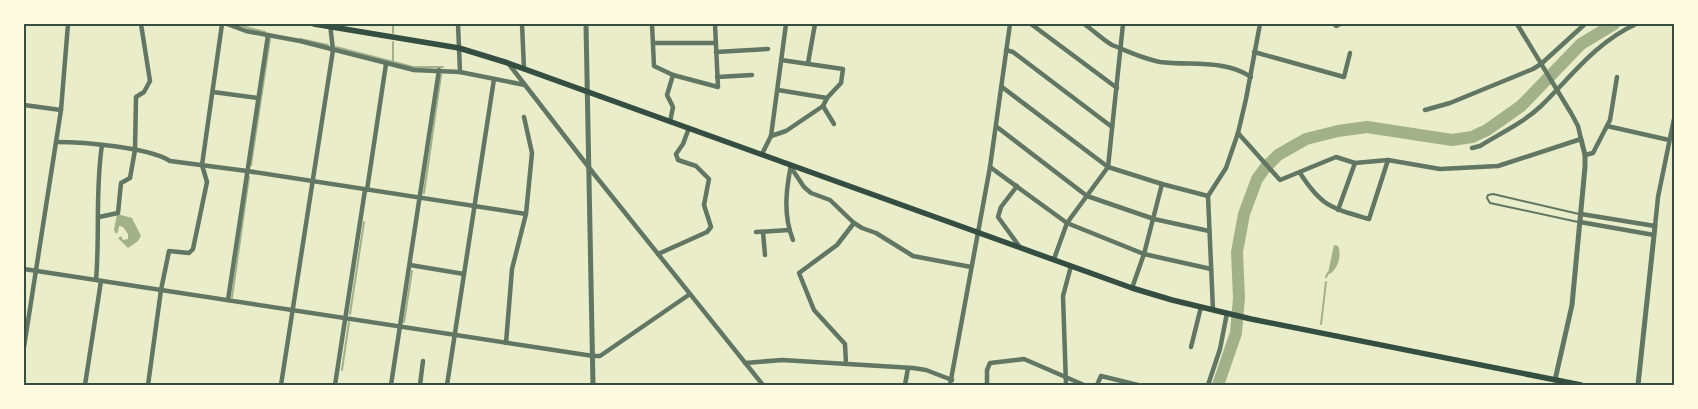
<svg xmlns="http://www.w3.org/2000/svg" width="1698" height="409" font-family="'Open Sans',sans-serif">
<rect width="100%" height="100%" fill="#e9edc9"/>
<g fill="#a3b18a">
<path d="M117,214L132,218L141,236L138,241L128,248L118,238L121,236L123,240L128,239V234L123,227L119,226L118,232L116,234L114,230Z"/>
<path d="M1334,245L1338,246C1342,256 1338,268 1330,274L1328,273Z"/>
</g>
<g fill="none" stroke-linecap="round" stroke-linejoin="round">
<g stroke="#a3b18a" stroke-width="2">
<path d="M234,24L265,32"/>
<path d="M393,24V33"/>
<path d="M300,39L328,45"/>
<path d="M393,42V63"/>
<path d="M336,47L413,67H443"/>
<path d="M251,165L270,39"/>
<path d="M424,193L441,75"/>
<path d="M1326,277L1328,273"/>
<path d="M232,297L249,177"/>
<path d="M350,314L364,222"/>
<path d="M404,322L412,271"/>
<path d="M1321,324L1326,282"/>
<path d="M342,370L349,322"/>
</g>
<path stroke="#a3b18a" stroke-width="12" d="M1218,385L1236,333L1239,298L1237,252L1244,214L1257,179L1265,168L1278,155L1306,139L1338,131L1367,127L1452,140L1472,137L1487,130L1521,106L1581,44L1614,24"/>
<path stroke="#617663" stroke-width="2" d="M1578,222L1490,203L1487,198L1488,195L1493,194L1579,214"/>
<g stroke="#617663" stroke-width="4.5">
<path d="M227,24L246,31L300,41L414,70L460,72L525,85"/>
<path d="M458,24L460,72"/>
<path d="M522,24L524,69"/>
<path d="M652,24L654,66L673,75L718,87L715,24"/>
<path d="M1031,24L1117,88"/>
<path d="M1084,24C1093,30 1103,40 1112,45C1127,51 1144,59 1160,62C1190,66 1224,59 1251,77"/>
<path d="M1334,24L1336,26L1340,24"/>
<path d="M653,43H716"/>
<path d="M1006,50L1013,52L1112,127"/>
<path d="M716,52L768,49"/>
<path d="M1254,52L1344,77L1350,53"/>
<path d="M508,63L594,174L763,385"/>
<path d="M808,63L815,24"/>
<path d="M717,77L752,75"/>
<path d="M1002,87L1108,167L1162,184L1208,196"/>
<path d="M778,90L827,98"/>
<path d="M213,92L258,98"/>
<path d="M24,105L61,110"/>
<path d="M823,106L834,124"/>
<path d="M1425,110L1450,103L1533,69L1541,64L1585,24"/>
<path d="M670,122L673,107L667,95L673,75"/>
<path d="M1607,126L1669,140"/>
<path d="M997,127L1087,196L1154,219L1209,231"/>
<path d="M1238,133L1280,180L1336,157L1355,163L1388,160L1440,169L1498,166L1581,139L1578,126L1571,113L1517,24"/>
<path d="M771,136L786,131L823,106L827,98L841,83L843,69L781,60"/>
<path d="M56,142C83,142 148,147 170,161L247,171L526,214"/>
<path d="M1472,148L1480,146C1501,133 1523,123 1541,106C1572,76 1595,43 1636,24"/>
<path d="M762,154L771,136L786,24"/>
<path d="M1585,155L1593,153L1610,120L1617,77"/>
<path d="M791,165C786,190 783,215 793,240"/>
<path d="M790,166L804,187L811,193L830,200L854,223L862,228L876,233L913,256L971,267"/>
<path d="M990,167L1067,223L1144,254L1211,269"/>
<path d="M1300,173C1322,207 1331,208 1369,219L1388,160"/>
<path d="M1017,186L1001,207L998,217L1019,246"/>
<path d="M367,190L386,64"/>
<path d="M1338,210L1355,163"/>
<path d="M1581,214L1655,226L1658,197L1674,119"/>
<path d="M99,217L118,213L121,183L130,178L135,150L136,97L144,92L150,81L141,24"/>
<path d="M1580,222L1654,235"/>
<path d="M756,232L789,230"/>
<path d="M763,232L765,255"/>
<path d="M658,254L707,232L711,227L704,205L709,179L696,166L678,160L676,154L683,144L689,128"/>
<path d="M1054,259L1067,223L1108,167L1123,24"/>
<path d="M410,265L464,274"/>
<path d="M24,269L593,356H600L690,294"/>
<path d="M96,280C100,235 95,190 102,145"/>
<path d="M1132,288L1144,254L1162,184"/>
<path d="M228,300L268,35"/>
<path d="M1213,310L1208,196L1226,168L1238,133L1246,99L1260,24"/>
<path d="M506,343L512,269L526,214L532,153L524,117"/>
<path d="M24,347L61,110L68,24"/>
<path d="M1191,347L1201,307"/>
<path d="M745,363L782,360L913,368L926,370L952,380"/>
<path d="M846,364L845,344L814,310L799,273L837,245L854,223"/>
<path d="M85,385L101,281"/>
<path d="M148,385L161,290L169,251L189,253L193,249L207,182L202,165L222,24"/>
<path d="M281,385L333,50L330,24"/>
<path d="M335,385L365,190"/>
<path d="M391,385L439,70"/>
<path d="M420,385L423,361"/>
<path d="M447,385L494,79"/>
<path d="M905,385L908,368"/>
<path d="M950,385L990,167L1010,24"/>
<path d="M987,385V370L990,363L1024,359L1084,385"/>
<path d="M1066,385L1063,296L1071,266"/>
<path d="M1097,385L1101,376L1138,385"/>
<path d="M1208,385L1220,349L1227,313"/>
</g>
<g stroke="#617663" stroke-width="5">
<path d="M586,24L593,385"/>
<path d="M1555,380L1572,305L1585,167V155L1581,139"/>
<path d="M1638,385L1655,226"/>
</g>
<path stroke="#344e41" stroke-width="5.5" d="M314,24L459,48L508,63L1132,288L1172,300L1251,319L1581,385"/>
</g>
<rect width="1698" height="409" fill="none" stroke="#fefae0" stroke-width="50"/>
<rect x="25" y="25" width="1648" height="359" fill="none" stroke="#344e41" stroke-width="2"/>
</svg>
